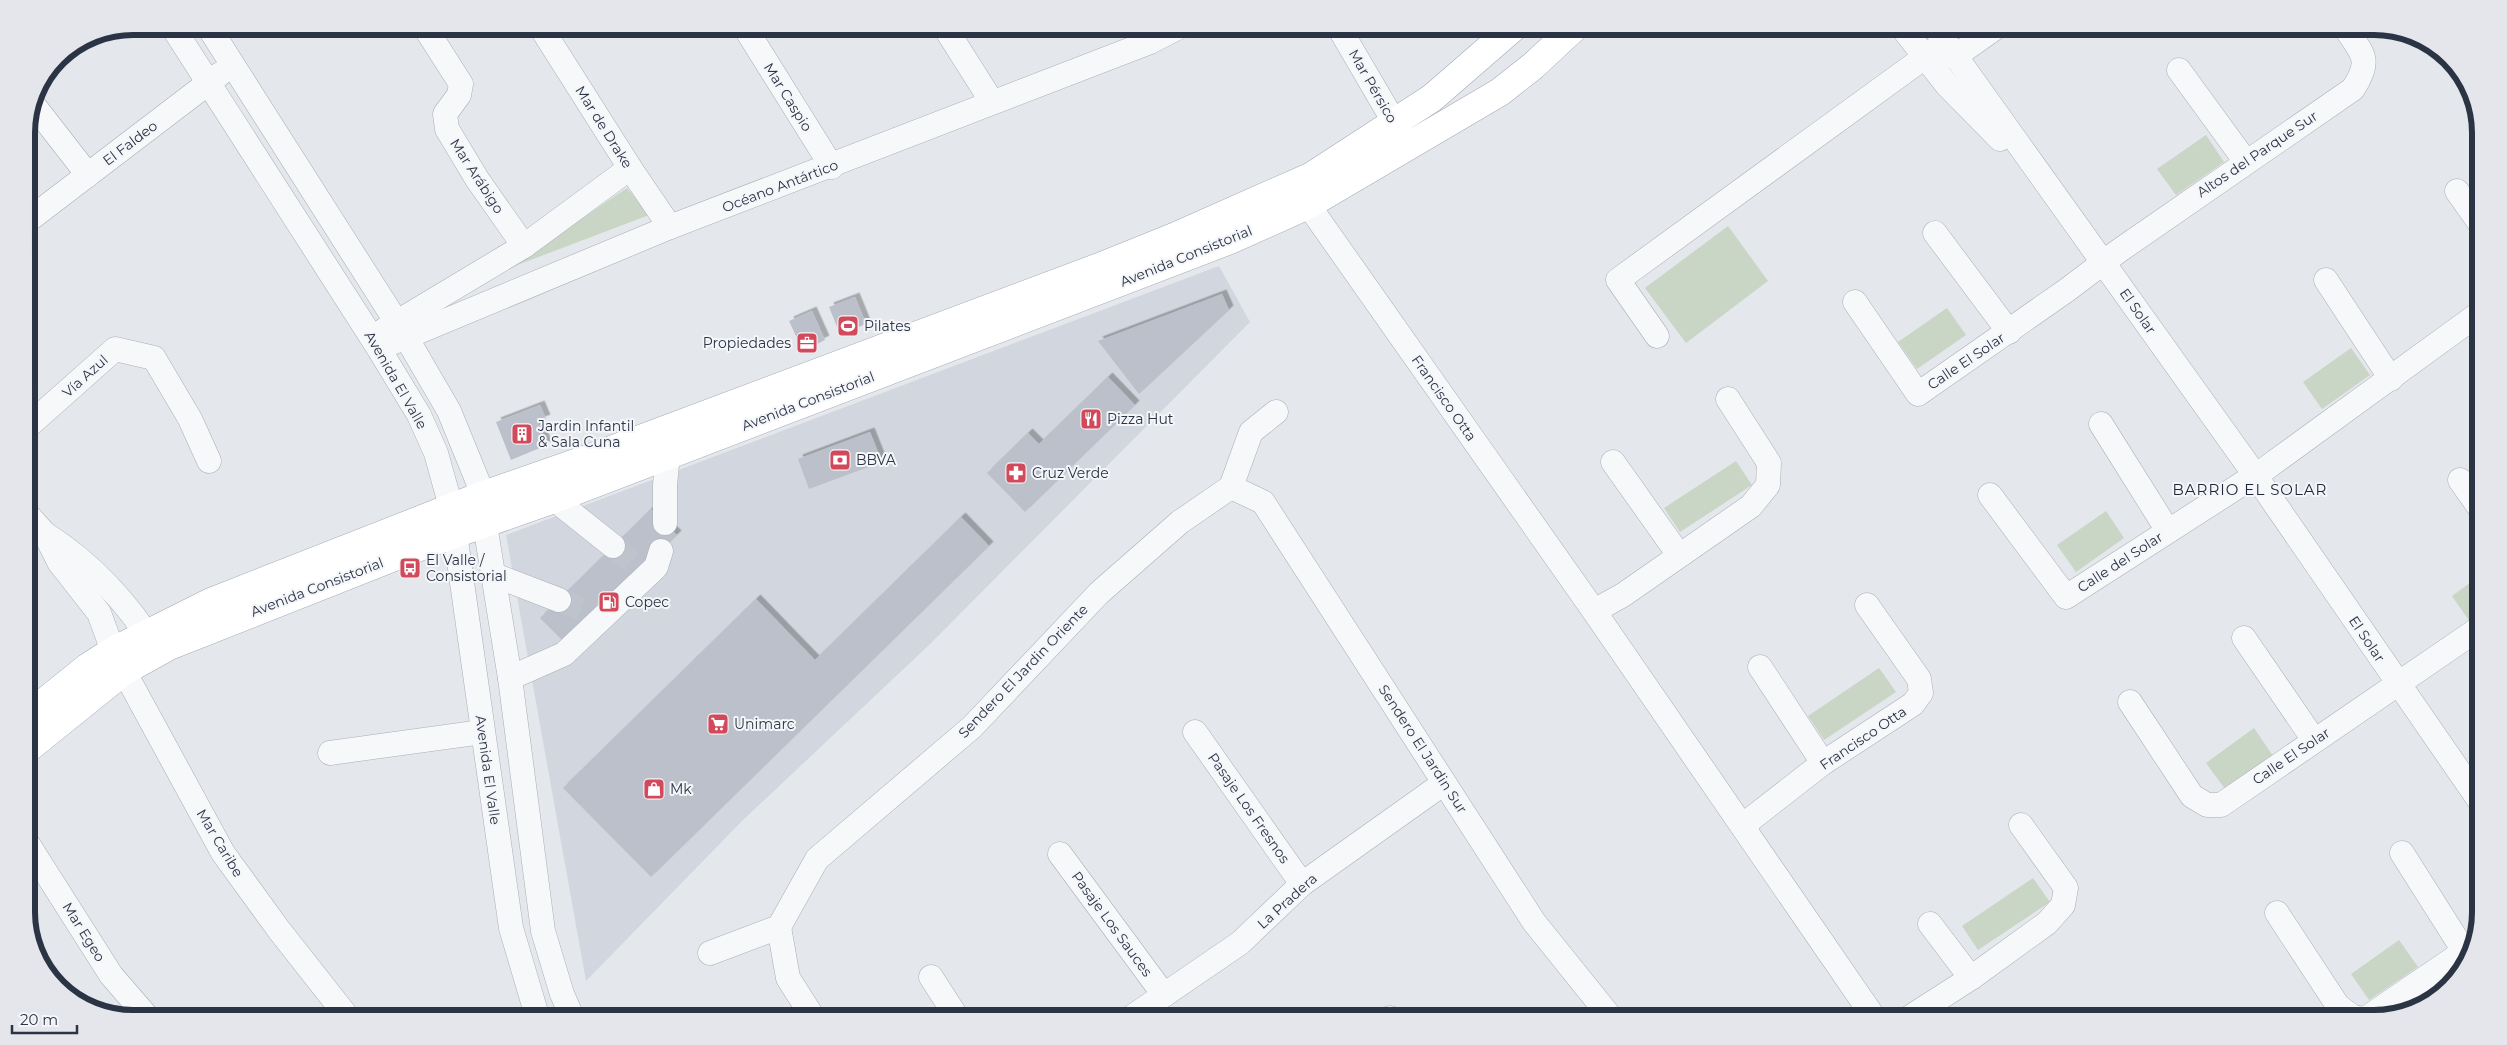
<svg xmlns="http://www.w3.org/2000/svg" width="2507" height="1045" font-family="Montserrat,sans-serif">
<defs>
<filter id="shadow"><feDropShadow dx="4.5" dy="-4.5" stdDeviation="0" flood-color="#0004"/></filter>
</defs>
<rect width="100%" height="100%" fill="#e4e7ec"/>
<path fill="#d2d6de" d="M1219,266L1250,322L928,646L742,821L586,981L506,535Z"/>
<g fill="#c9d6c5">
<path d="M2206,135L2224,162L2176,195L2157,169Z"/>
<path d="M627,188L649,215L507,269Z"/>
<path d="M1728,226L1768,281L1686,343L1645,288Z"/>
<path d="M1947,308L1966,335L1917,369L1898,342Z"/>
<path d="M2351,348L2370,375L2322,409L2303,382Z"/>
<path d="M1736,461L1752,485L1680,532L1664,508Z"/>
<path d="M2106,511L2124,538L2076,572L2057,545Z"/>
<path d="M2481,575V615L2470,622L2452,596Z"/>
<path d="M1879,668L1896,692L1824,740L1808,716Z"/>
<path d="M2254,728L2273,756L2225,789L2206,763Z"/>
<path d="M2033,878L2050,902L1978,950L1962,926Z"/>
<path d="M2399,940L2418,967L2369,1000L2351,974Z"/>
</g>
<g fill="#bbc0ca" filter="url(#shadow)">
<path d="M1222,294L1229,310L1139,394L1098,341Z"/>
<path d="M855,297L866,324L840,334L829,307Z"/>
<path d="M812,311L825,340L803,351L789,321Z"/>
<path d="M1108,377L1135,405L1025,512L987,473L1028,433L1039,444Z"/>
<path d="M540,405L546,419L538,422L547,445L511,460L496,422Z"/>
<path d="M870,432L882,462L809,489L798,459Z"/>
<path d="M651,509L677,535L566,644L540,618Z"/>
<path d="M961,517L989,546L651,877L563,788L756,599L815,660Z"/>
</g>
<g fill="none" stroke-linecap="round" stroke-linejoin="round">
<g stroke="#bfc3cb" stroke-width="24" stroke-dasharray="24 12" stroke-linecap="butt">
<path d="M613,546L642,570"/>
<path d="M559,600L596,614"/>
</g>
<g stroke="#a9aeb7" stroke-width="25">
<g id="minor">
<path d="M172,26L379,349L419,415L436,453L451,507L455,533L511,928L538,1019"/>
<path d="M208,26L406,337L449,411L478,482L510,678L543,931L562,994L573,1019"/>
<path d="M424,26L461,84L459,95L445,114L447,129L477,179L524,246"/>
<path d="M540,26L630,168L670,227"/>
<path d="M744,26L832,167"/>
<path d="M944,26L992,102"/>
<path d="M1338,26L1404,139"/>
<path d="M1901,26L1947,85L2000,139"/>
<path d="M1934,26L2255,475L2481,803"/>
<path d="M1954,57L1998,26"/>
<path d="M2179,70L2246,162"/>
<path d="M32,103L88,175"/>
<path d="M1297,189L1594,611L1875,1019"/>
<path d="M2457,191L2481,225"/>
<path d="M26,222L220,74"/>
<path d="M1935,233L2009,332"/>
<path d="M2326,280L2391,379"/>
<path d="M1855,302L1918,394L2067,290L2120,250L2353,89C2373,58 2362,54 2344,26"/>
<path d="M384,330L524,246L630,168"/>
<path d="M1657,336L1618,280L1944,43"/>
<path d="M392,343L670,227L1150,42L1181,26"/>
<path d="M2101,424L2168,531"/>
<path d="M26,428L115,349L154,358L190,419L209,461"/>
<path d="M1613,462L1679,555"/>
<path d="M2460,480L2481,510"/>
<path d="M1231,487L1263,502L1534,922L1612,1019"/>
<path d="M1990,495L2066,597L2265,469L2481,312"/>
<path d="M554,499L613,546"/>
<path d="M26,513L45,534L59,562L99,613L113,651L223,853L279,930L349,1019"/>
<path d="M665,523V485L668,454"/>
<path d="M45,534C90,562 129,604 156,649"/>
<path d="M494,575L559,600"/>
<path d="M1594,611L1623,595L1751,506L1768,485L1769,463L1728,399"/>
<path d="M2244,638L2314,740"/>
<path d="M1760,667L1823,763"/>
<path d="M510,678L564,654L656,567L661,551"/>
<path d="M2130,702L2192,796L2207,805H2221L2481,627"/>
<path d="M1195,732L1302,884"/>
<path d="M330,753L482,732"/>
<path d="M1745,828L1751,819L1823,763L1913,704L1921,693L1919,679L1867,605"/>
<path d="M26,841L111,975L149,1019"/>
<path d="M2402,853L2464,951"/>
<path d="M1060,854L1164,995"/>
<path d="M2277,913L2338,1006L2353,1017L2365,1019L2475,944"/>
<path d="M1930,924L1971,978"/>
<path d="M779,927L788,978L814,1019"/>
<path d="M710,953L779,927L817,859L972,727L1099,593L1180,522L1231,487L1251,432L1276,412"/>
<path d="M931,977L958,1019"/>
<path d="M1390,1018L1391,1019"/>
<path d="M1129,1019L1240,943L1302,884L1444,783"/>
<path d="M1907,1019L1971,978L2047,923L2063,905L2066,888L2021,825"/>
</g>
</g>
<g stroke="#a3abb8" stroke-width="29">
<g id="major">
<path d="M26,717L88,667L113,651L211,602L481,496L587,459L1102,266L1174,237L1312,176L1432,98L1515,26"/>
<path d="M26,750L124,671L169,646L432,542L554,499L1230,240L1308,205L1500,92L1533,66L1576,26"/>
</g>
</g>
<use href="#minor" stroke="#f7f8fa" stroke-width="24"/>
<use href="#major" stroke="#fff" stroke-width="28"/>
</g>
<defs>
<g id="stadium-square" transform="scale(1.125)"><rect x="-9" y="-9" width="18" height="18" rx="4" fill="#d1495b" stroke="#f4f6f9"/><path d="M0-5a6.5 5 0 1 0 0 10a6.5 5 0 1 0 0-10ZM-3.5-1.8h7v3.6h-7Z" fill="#fff"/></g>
<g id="office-square" transform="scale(1.125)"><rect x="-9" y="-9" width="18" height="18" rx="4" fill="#d1495b" stroke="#f4f6f9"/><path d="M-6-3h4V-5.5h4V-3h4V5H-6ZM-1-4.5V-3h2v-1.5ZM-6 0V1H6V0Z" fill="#fff"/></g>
<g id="restaurant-square" transform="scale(1.125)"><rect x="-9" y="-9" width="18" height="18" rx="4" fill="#d1495b" stroke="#f4f6f9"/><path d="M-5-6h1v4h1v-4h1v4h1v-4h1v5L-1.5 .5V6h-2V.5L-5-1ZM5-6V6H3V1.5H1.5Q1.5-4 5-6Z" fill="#fff"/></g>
<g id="building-square" transform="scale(1.125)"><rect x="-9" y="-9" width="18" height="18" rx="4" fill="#d1495b" stroke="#f4f6f9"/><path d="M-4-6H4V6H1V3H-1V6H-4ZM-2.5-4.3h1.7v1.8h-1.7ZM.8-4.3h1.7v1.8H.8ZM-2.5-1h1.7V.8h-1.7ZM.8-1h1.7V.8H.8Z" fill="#fff"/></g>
<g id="bank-square" transform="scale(1.125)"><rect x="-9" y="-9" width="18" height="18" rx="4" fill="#d1495b" stroke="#f4f6f9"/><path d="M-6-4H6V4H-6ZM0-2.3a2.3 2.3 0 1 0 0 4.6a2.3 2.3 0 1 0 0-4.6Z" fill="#fff"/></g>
<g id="pharmacy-square" transform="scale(1.125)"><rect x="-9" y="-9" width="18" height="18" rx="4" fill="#d1495b" stroke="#f4f6f9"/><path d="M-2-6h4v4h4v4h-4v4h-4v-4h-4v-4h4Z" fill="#fff"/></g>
<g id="bus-square" transform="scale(1.125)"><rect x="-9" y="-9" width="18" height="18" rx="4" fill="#d1495b" stroke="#f4f6f9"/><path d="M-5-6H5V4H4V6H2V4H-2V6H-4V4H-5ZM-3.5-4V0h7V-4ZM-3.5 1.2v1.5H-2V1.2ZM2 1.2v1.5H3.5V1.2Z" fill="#fff"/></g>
<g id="fuel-square" transform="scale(1.125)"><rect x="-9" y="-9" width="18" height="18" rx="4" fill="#d1495b" stroke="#f4f6f9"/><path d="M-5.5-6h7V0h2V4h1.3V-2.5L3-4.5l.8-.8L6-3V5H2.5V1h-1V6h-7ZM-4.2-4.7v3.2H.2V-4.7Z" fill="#fff"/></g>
<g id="supermarket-square" transform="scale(1.125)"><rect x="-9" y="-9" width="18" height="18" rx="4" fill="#d1495b" stroke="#f4f6f9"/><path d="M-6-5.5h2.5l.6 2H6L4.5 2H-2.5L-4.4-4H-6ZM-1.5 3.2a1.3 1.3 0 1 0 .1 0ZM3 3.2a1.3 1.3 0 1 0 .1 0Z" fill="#fff"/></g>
<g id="shop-square" transform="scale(1.125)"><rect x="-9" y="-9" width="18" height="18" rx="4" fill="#d1495b" stroke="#f4f6f9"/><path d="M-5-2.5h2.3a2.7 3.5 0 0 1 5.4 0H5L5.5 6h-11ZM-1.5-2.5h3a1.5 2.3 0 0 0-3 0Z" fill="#fff"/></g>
</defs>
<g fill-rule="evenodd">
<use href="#stadium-square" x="848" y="326"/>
<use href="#office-square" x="807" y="343"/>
<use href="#restaurant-square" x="1091" y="419"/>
<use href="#building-square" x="522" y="434"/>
<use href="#bank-square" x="840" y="460"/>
<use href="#pharmacy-square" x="1016" y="473"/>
<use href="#bus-square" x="410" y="568"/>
<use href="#fuel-square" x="609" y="602"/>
<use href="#supermarket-square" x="718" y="724"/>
<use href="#shop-square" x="654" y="789"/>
</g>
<g text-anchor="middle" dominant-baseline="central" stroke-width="4" stroke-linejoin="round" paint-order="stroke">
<g font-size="14" fill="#2b3445" stroke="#f4f6f9">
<text transform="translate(1373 86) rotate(60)">Mar Pérsico</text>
<text transform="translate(788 97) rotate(58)">Mar Caspio</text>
<text transform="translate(604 127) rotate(58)">Mar de Drake</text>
<text transform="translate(130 143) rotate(-37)">El Faldeo</text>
<text transform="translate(2257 154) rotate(-34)">Altos del Parque Sur</text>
<text transform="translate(477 176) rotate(57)">Mar Arábigo</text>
<text transform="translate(780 186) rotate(-21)">Océano Antártico</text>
<text transform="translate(1186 256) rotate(-22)">Avenida Consistorial</text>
<text transform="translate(2138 311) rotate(55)">El Solar</text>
<text transform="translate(1966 361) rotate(-34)">Calle El Solar</text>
<text transform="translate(85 376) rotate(-42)">Vía Azul</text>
<text transform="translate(396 380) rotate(60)">Avenida El Valle</text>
<text transform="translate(1444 398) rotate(55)">Francisco Otta</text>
<text transform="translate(808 401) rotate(-21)">Avenida Consistorial</text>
<text transform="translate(2120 562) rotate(-33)">Calle del Solar</text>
<text transform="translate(317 587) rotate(-21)">Avenida Consistorial</text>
<text transform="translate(2367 639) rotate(56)">El Solar</text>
<text transform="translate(1023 671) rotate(-46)">Sendero El Jardin Oriente</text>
<text transform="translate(1863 738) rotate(-34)">Francisco Otta</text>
<text transform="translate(1423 749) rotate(57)">Sendero El Jardin Sur</text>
<text transform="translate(2291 756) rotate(-34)">Calle El Solar</text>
<text transform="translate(488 770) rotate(82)">Avenida El Valle</text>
<text transform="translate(1249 808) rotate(55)">Pasaje Los Fresnos</text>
<text transform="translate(220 843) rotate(59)">Mar Caribe</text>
<text transform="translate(1287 901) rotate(-42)">La Pradera</text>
<text transform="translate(1112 924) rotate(54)">Pasaje Los Sauces</text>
<text transform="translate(84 932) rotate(58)">Mar Egeo</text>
</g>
<g font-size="14" fill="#2b3445" stroke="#f4f6f9" text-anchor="start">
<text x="864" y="326">Pilates</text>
<text x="791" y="343" text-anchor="end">Propiedades</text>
<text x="1107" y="419">Pizza Hut</text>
<text x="538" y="426">Jardin Infantil<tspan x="538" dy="16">&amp; Sala Cuna</tspan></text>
<text x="856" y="460">BBVA</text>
<text x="1032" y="473">Cruz Verde</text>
<text x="426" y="560">El Valle /<tspan x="426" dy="16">Consistorial</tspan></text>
<text x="625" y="602">Copec</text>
<text x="734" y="724">Unimarc</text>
<text x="670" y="789">Mk</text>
</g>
<g font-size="15" letter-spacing="1" fill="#1d2536" stroke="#f4f6f9">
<text x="2250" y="489">BARRIO EL SOLAR</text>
</g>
</g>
<path d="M0 0H2507V1045H0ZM133 35H2374A98 98 0 0 1 2472 133V912A98 98 0 0 1 2374 1010H133A98 98 0 0 1 35 912V133A98 98 0 0 1 133 35Z" fill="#e4e6eb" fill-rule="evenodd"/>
<path fill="none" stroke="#2b3445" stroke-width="6" d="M133 35H2374A98 98 0 0 1 2472 133V912A98 98 0 0 1 2374 1010H133A98 98 0 0 1 35 912V133A98 98 0 0 1 133 35Z"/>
<path d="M12 1025v8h65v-8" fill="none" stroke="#2b3445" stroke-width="2.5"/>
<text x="20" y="1025" font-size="15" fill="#2b3445" stroke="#f4f6f9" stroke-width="4" paint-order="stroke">20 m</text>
</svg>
